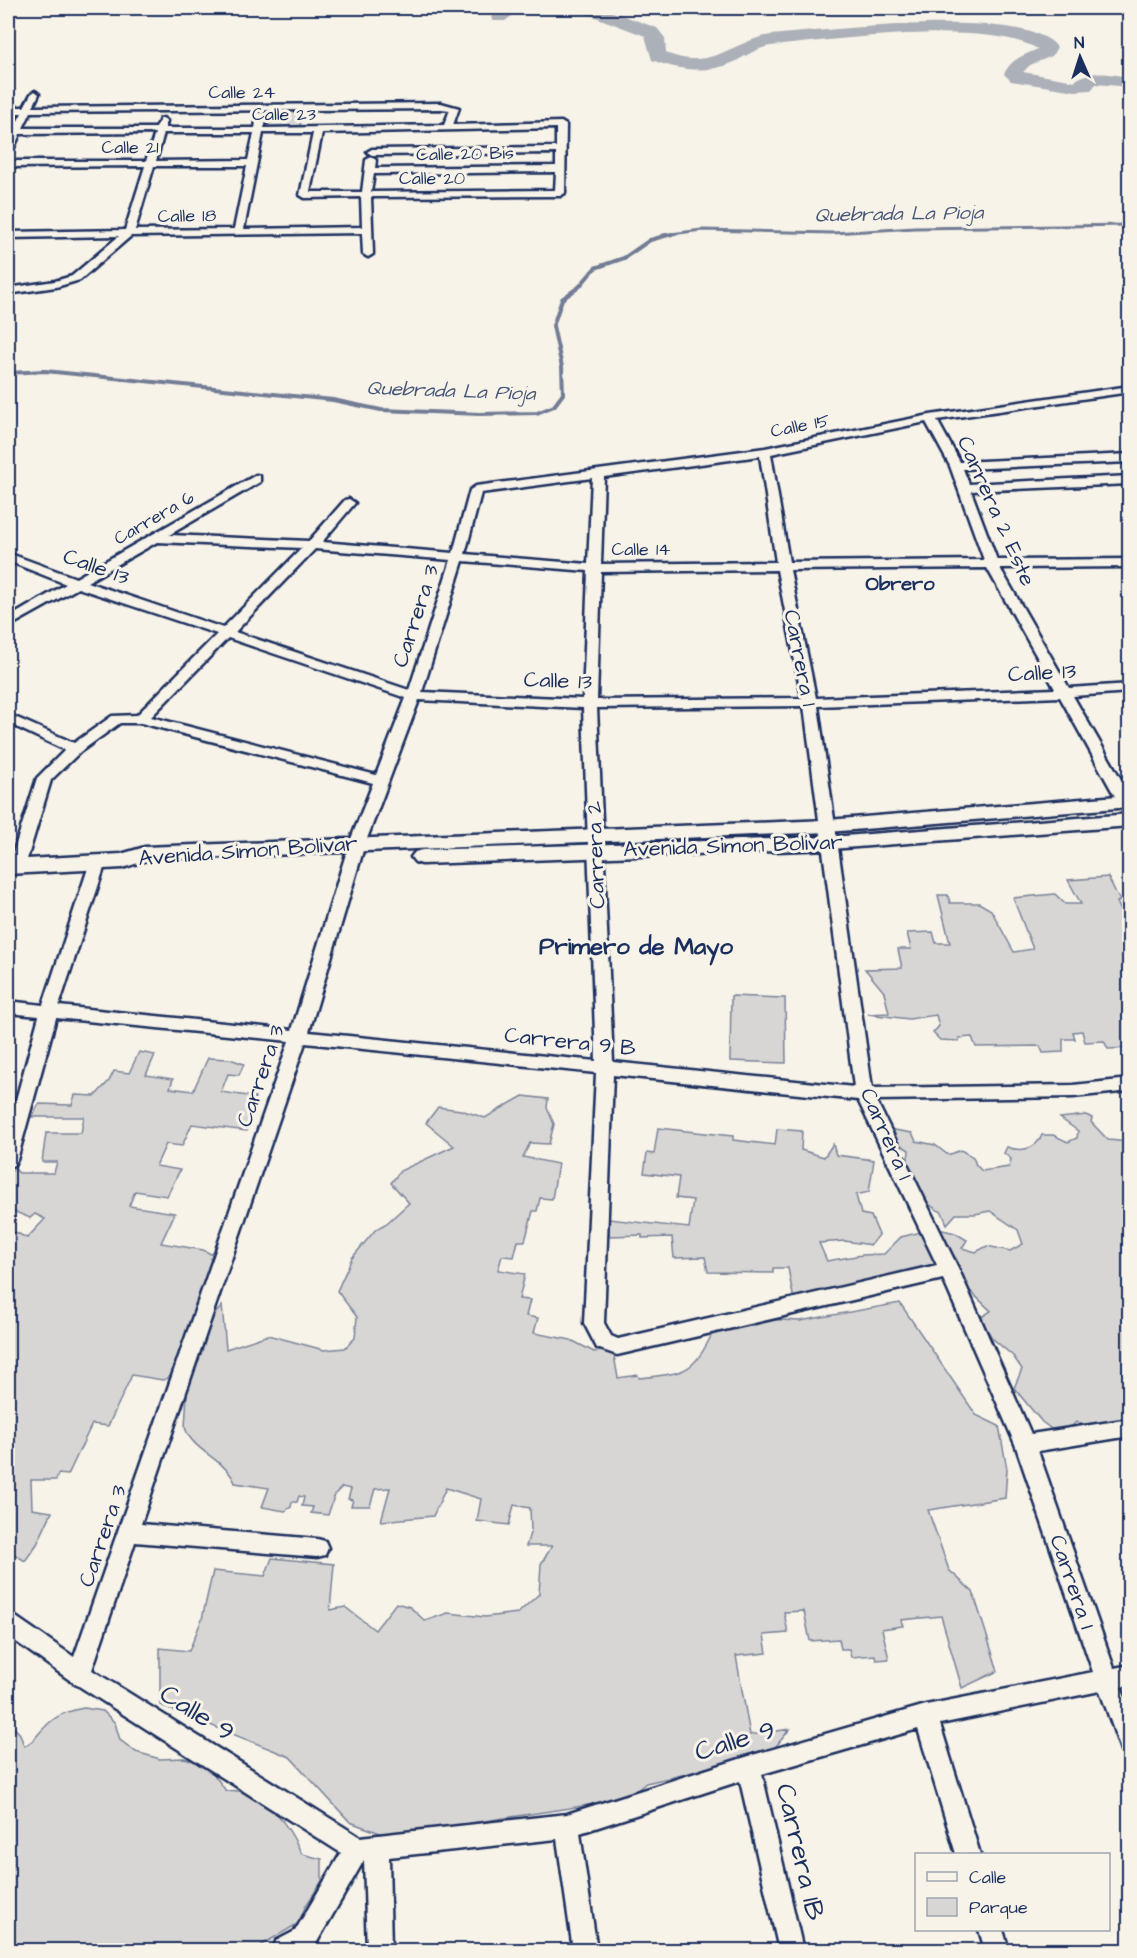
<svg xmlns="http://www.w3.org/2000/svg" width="1137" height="1958" font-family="'Architects Daughter',sans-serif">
<rect width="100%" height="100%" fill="#f7f3e8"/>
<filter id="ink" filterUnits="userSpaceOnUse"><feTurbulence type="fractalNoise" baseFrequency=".0167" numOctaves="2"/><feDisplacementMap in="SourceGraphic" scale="12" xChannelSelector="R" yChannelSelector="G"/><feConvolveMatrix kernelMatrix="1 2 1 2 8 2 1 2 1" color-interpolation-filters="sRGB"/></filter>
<g filter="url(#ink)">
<g fill="#d7d6d4" stroke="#798299" stroke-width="1.5">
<path d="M272,111H302L300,127L268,128Z"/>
<path d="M1108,877L1120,901L1117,902L1121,911L1129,910V931L1127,932L1130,938L1129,1048L1108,1049L1104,1041L1085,1042L1082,1031L1073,1032L1075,1039H1063V1052L1043,1053L1040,1046L976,1047L972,1037L959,1038V1041L940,1040L933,1033L939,1026L936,1015L909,1019L868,1014L889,1013L884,992L865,969L902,968L898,949H911L907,933L933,932L936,943H950L938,895H948L950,903H979L991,910L1014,952L1033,949L1013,898L1055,894L1065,904H1081L1068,880Z"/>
<path d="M731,996L785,998L786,1063L730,1061Z"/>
<path d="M139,1052L155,1055L146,1075L173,1079L170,1088L193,1091L208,1058L230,1059L244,1064L239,1075L228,1074L221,1092L255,1097L247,1131L192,1124L182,1146L166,1144L156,1166L180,1170L167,1196L135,1191L129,1206L175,1213L161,1243L203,1250L213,1255L174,1375L163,1380L132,1375L108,1426L92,1424L68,1475L58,1474L56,1480H31L32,1509L52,1512L37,1544L25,1561L8,1550V1240L15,1232L27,1238L45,1219L35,1214L30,1218L8,1209V1176L14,1168L19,1173H54L57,1162H42L46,1133H81L84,1117H32L39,1104L72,1105L75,1095L95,1096L109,1081L114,1071L129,1073Z"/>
<path d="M523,1096L548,1099L547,1108L554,1124L549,1144L530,1143L523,1157L558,1164L552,1199L540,1198L537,1211H533L525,1241H518L514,1257L502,1256L498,1270L525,1274L519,1299L530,1300L526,1316L538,1318L534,1333L571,1340L594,1352L613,1350L618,1378L638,1375L639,1378C686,1373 693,1374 714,1330L762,1319L800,1321L900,1303L976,1415L999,1426L1007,1469L1005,1498L928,1510L949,1570L973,1592L998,1671L962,1688L941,1616L901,1620L903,1626L882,1629L889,1659L876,1660L875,1655L851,1657L849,1649H841L839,1639L810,1641L804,1611L784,1612L788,1633L764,1635L767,1653L736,1656L750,1735L790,1729L768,1756L646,1783L636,1791L602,1803L388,1836L350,1822L290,1757L160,1705V1648L189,1651L202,1619L213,1571L265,1576L272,1558L334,1564L330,1610L345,1607L375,1630L396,1603L410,1607L425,1621L448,1613L485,1617L518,1613L539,1594L541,1564L552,1546H526L531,1530L530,1508L514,1505L509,1525L477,1521L481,1499L446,1488L433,1516L381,1521L390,1488L375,1489L370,1506H351L353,1500L348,1499L351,1489L342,1487L335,1494L328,1515L311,1513L313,1507L302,1506L304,1497L299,1496L297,1502H292L291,1507L285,1511L262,1507L269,1488L235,1483C227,1460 191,1451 185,1427L188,1378L204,1326L222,1306L226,1349L268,1335L324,1350L345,1348L355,1338L357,1317L337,1291L352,1258L376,1229L387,1223L409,1203L391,1183L400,1171L454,1146L426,1123L438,1107L461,1110L485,1118Z"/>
<path d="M1086,1115L1092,1118L1091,1122L1108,1140L1129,1142V1421L1091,1426L1076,1422L1069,1429L1054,1431L1042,1422L1014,1388L1022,1369L1013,1356L992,1338L980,1318L991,1311L966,1287L968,1283L959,1276L957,1260L947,1247L939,1229L955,1233L967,1240L962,1248L976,1252L987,1246L1010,1251L1023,1244L1018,1230L990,1211L975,1214H956L947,1224L942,1212C928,1207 909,1186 907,1169C906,1164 909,1156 909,1150L896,1142L894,1130L912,1133L916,1141L935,1145L948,1155L961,1150L973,1157L976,1165L982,1171L1009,1167L1011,1159L1004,1153L1007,1147C1020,1152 1036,1150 1042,1135H1053L1068,1142L1077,1138L1078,1131L1060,1118Z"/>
<path d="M658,1128L733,1136V1140L775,1145L777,1129L802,1131L801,1150L824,1157L833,1144L836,1155L874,1160L869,1192L856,1195L861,1214L871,1216L879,1235L871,1245L845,1241L819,1243L827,1261L862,1255L884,1254L901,1237L921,1232L940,1263L794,1301L788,1268H773V1273L708,1272L705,1257L674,1258L672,1237L642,1238V1235L609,1236V1219L689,1228L693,1200L676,1198L679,1177L644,1173L647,1153L654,1154Z"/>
<path d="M84,1708L103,1711L115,1723L120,1740L136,1752L160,1759L184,1758L201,1762L213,1773L226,1791C263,1785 288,1825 302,1854L322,1859V1881L305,1907L299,1923L253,1950H8V1721L20,1734L24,1746C35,1742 36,1735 45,1727C56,1715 68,1711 84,1708Z"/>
</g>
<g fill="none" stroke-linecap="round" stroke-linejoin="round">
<path stroke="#727c95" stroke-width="3" d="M663,235L702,230L833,233L915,228L1130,225"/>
<path stroke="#727c95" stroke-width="4" d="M8,373L45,371L333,400L381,410L480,414L537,413L554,406L563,394L562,367L553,326L562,299L579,287L595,268L624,258L650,240L672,234"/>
<g fill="#acb0b9" fill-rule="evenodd">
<path d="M503,8H522L505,21H493L491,17Z"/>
<path d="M570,8H602L657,28L665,38L666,53C712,72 731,41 771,35C821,31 1028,6 1057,47L1052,56L1030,65L1023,72L1075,81C1089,68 1112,75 1130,77V87L1096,84L1091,90L1075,91L1011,81L1004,74C1011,59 1024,55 1038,49C985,19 835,40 771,46C756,48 745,57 732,63C707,74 676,70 652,60L645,36L590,15L572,12Z"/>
</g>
<g stroke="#1b2f5e" stroke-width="5">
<g id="street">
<path d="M35,91L39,94L33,107L441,103L459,108L453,125L561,122L566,125L565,193L560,196L371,197L373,254L368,257L363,254L362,233L131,236L80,280L56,287L8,294V288L55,281L72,276L119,236L8,238V232L125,230L145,166L8,167V161H146L155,133L20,134L13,150L8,153V142L11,134H8V128H14L22,113H8V107H24L31,94ZM441,109L450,110L444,125L264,128L266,122L261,119L256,122L255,128H165L167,121L163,118L160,119L156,128H23L31,112ZM556,128V147L372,149L367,152L372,155L556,153V166L375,168L376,160L371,157L366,160L362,192H310L322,133ZM164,133H254L248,160L156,161ZM263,133H313L300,195L305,198L361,197L362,227L244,229ZM154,166H247L234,229L135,230ZM556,172L555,190L371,192L374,174Z"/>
<path d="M1130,386V392L937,420L960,462L1130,454V462L963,469L969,484L1130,476V484L971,491L997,560L1130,559V567L1000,568L1069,688L1130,684V692L1073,696L1130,795V813L1122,809L1060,697L818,706L872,1088L1073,1085L1130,1079V1091L1073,1097L876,1100L959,1270L1031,1434L1130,1419V1436L1038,1451L1114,1668L1130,1665V1685L1121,1687L1130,1711V1756L1122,1753L1100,1691L940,1724L980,1854H956L918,1729L762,1774L803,1950H779L740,1781L580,1833L597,1950H573L557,1839L389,1857L391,1950H367L364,1860L313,1949L273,1950L276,1941L295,1931L341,1853L71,1681L8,1636V1614L16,1617L74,1657L289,1041L56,1018L17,1160L14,1165L8,1167V1129L39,1016L8,1013V1001L43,1005L90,862L98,857L106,862L59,1006L292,1030L349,844L373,783L141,723H120L80,752L51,780L25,866L17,871L12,869L9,866L37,778L65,750L8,723V714L74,743L112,716L137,715L217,634L78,588L8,627V618L66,584L8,561V553L76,578L256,475L260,476V482L169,535L309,541L345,500L349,499L355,503L322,542L453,553L470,490L476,486L765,448L930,415ZM926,422L950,466L984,560L789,562L771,454ZM760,456L776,562L601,564L604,477ZM592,478L588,564L465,554L481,493ZM157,542L302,548L223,628L87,582ZM315,549L451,560L409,690L235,632ZM463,561L588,571L583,699L422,692ZM987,568L1055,689L816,698L790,570ZM777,570L802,698L597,700L601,572ZM228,638L406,698L376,775L151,717ZM419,700L583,708L596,1061L309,1032L365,844ZM804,706L854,1087L613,1062L597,708ZM305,1043L596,1073L584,1323L597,1348L617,1355L943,1279L1015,1444L1093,1672L926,1705L749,1756L567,1814L360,1837L92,1670L135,1542L317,1557L325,1555L328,1548L325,1541L317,1539L141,1524ZM613,1075L858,1100L937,1265L618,1339L611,1336L604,1323Z"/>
<path d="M979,1930H1003L1009,1950H985Z"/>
</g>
</g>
<g stroke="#1b2f5e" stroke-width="5">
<g id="secondary">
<path d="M1130,795V807L828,832L147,860L123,868L8,874V860L121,854L145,847L828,820Z"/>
<path d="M1130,814V826L831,849L422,864L415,862L411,857L415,852L422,850L831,837Z"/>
</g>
</g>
<use href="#street" fill="#f7f3e8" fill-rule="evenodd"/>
<use href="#secondary" fill="#f7f3e8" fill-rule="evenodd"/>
</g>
</g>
<g text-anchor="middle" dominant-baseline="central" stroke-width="6" stroke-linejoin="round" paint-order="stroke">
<g font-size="18" fill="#1b2f5e" stroke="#f7f3e8">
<text x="242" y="92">Calle 24</text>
<text x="284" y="114">Calle 23</text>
<text x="130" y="147">Calle 21</text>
<text transform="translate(465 154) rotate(-1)">Calle 20 Bis</text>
<text x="432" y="178">Calle 20</text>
<text transform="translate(187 216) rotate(-1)">Calle 18</text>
<text transform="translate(800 426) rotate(-11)">Calle 15</text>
<text transform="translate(154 518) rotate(-30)">Carrera 6</text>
<text x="641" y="549">Calle 14</text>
</g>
<g font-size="20" font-style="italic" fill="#465679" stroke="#f7f3e8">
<text transform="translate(899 214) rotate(-1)">Quebrada La Pioja</text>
<text transform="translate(451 391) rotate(2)">Quebrada La Pioja</text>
</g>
<g font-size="20" font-weight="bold" fill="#1b2f5e" stroke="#f7f3e8">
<text x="900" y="584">Obrero</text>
</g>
<g font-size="22" fill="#1b2f5e" stroke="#f7f3e8">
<text transform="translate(996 511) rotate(66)">Carrera 2 Este</text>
<text transform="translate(96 567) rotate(20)">Calle 13</text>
<text transform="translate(416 616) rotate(-72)">Carrera 3</text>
<text transform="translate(800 658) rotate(79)">Carrera 1</text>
<text transform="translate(1042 673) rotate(-3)">Calle 13</text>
<text transform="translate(558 681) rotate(2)">Calle 13</text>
<text transform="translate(733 846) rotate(-2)">Avenida Simon Bolivar</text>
<text transform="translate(248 851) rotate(-4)">Avenida Simon Bolivar</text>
<text transform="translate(596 855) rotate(-92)">Carrera 2</text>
<text transform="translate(570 1042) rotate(6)">Carrera 9 B</text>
<text transform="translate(261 1076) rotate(-71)">Carrera 3</text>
<text transform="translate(886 1134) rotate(66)">Carrera 1</text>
<text transform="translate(103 1536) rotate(-71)">Carrera 3</text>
<text transform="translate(1072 1582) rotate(71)">Carrera 1</text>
</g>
<g font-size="24" font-weight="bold" fill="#1b2f5e" stroke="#f7f3e8">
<text x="636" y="947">Primero de Mayo</text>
</g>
<g font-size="27" fill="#1b2f5e" stroke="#f7f3e8">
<text transform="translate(197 1713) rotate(32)">Calle 9</text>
<text transform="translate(735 1741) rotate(-17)">Calle 9</text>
<text transform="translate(800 1852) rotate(77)">Carrera 1B</text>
</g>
</g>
<rect width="1137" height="1958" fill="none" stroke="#f7f3e8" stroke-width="30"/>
<rect x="15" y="15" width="1107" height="1928" fill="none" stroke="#1b2f5e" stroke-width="2" filter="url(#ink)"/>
<rect x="915" y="1853" width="195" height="78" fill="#f7f3e8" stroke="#9fa5b1" stroke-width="1.5"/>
<rect x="927" y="1872" width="30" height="9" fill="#f7f3e8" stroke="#9fa5b1" stroke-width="1.5"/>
<text x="969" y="1883" font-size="18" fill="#1b2f5e">Calle</text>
<rect x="927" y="1898" width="30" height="18" fill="#d7d6d4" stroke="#9fa5b1" stroke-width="1.5"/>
<text x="969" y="1913" font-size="18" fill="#1b2f5e">Parque</text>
<g transform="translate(1080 57) rotate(357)" stroke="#f7f3e8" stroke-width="4.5" paint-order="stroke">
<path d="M0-4.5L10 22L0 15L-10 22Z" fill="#1b2f5e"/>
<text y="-9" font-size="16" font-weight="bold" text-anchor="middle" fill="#1b2f5e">N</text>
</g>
</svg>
